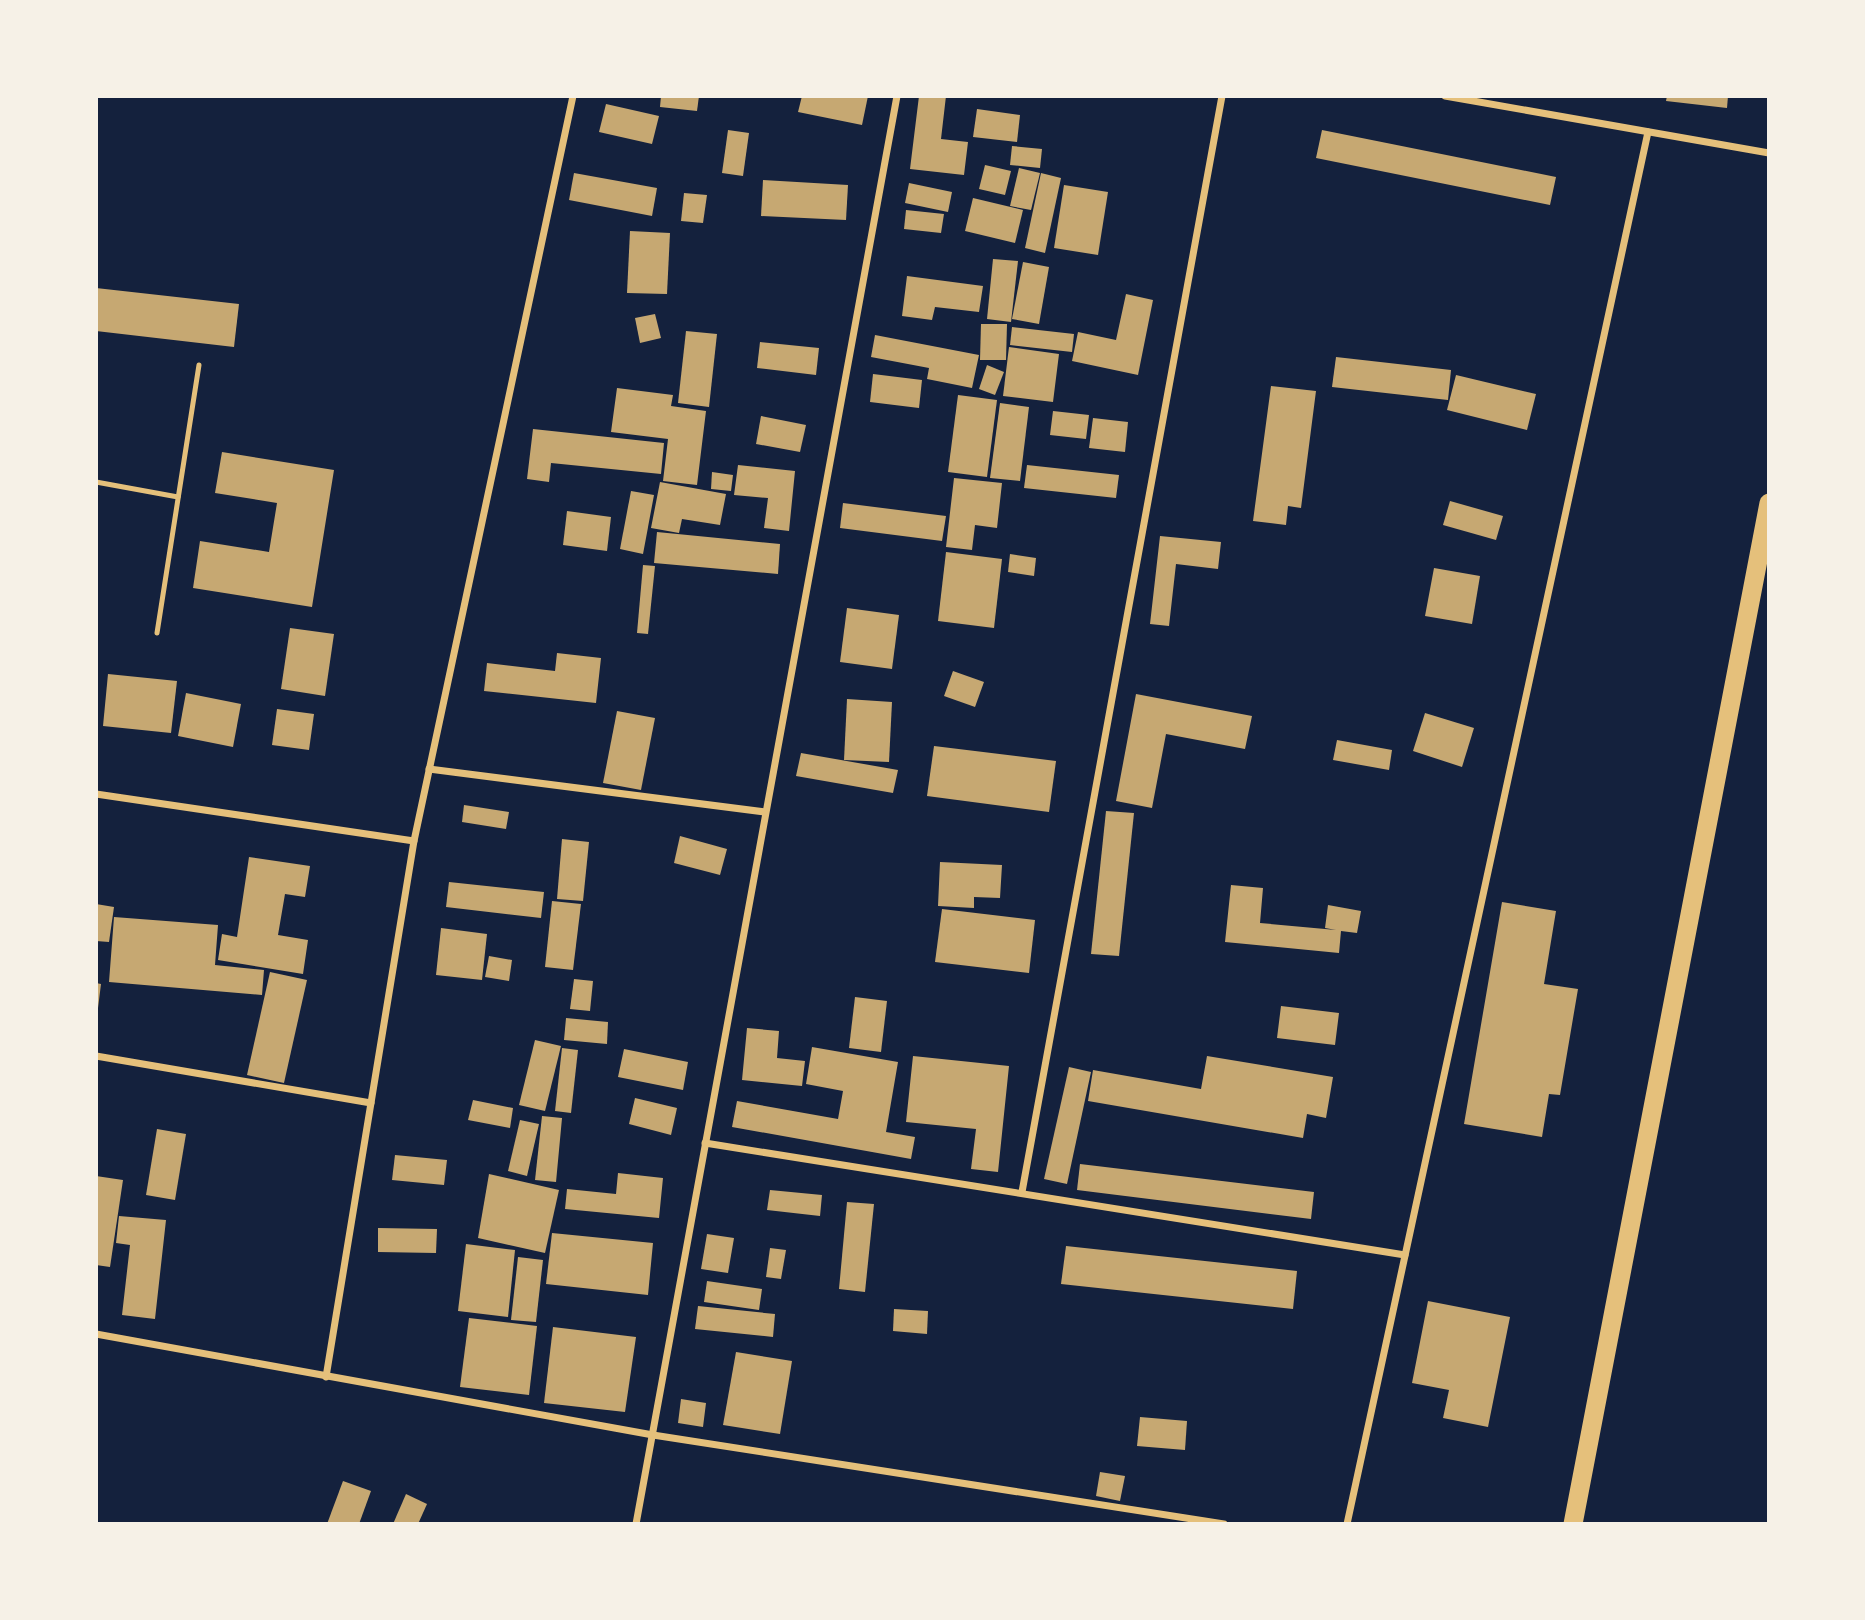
<svg xmlns="http://www.w3.org/2000/svg" width="1865" height="1620" font-family="'DejaVu Sans',sans-serif">
<rect width="100%" height="100%" fill="#14213d"/>
<g fill="#c6a872">
<path d="M661,96H699L697,111L660,107Z"/>
<path d="M802,96H868L862,125L798,112Z"/>
<path d="M919,96H946L941,139L968,142L964,175L910,169Z"/>
<path d="M1667,96H1728L1727,108L1666,101Z"/>
<path d="M606,104L659,116L652,144L599,132Z"/>
<path d="M977,109L1020,115L1017,142L973,137Z"/>
<path d="M728,130L749,133L743,176L722,173Z"/>
<path d="M1322,130L1556,177L1550,205L1316,158Z"/>
<path d="M1012,146L1042,149L1040,168L1010,165Z"/>
<path d="M985,165L1011,171L1005,195L979,189Z"/>
<path d="M1019,168L1040,173L1031,210L1010,206Z"/>
<path d="M574,173L657,188L652,216L569,200Z"/>
<path d="M1041,173L1061,178L1045,253L1025,248Z"/>
<path d="M763,180L848,185L846,220L761,216Z"/>
<path d="M909,183L952,192L948,212L905,203Z"/>
<path d="M1064,185L1108,192L1098,255L1054,248Z"/>
<path d="M684,193L707,195L703,223L681,221Z"/>
<path d="M973,198L1023,210L1015,243L965,231Z"/>
<path d="M906,210L944,214L941,233L904,229Z"/>
<path d="M630,231L670,233L667,294L627,293Z"/>
<path d="M993,259L1018,261L1011,322L987,319Z"/>
<path d="M1023,262L1049,267L1039,324L1012,319Z"/>
<path d="M907,276L983,286L979,312L935,307L932,320L902,316Z"/>
<path d="M96,288L239,304L234,347L96,331Z"/>
<path d="M1126,294L1153,300L1138,375L1072,361L1078,332L1116,340Z"/>
<path d="M655,314L661,338L640,343L635,318Z"/>
<path d="M981,324H1007L1006,360H980Z"/>
<path d="M1012,327L1074,334L1072,352L1010,345Z"/>
<path d="M686,331L717,334L709,407L678,403Z"/>
<path d="M875,335L979,355L972,388L927,379L929,368L871,357Z"/>
<path d="M760,342L819,348L816,375L757,368Z"/>
<path d="M1009,347L1059,354L1053,402L1003,396Z"/>
<path d="M1336,357L1451,370L1448,400L1332,387Z"/>
<path d="M987,365L1004,372L995,395L979,389Z"/>
<path d="M873,374L922,380L919,408L870,402Z"/>
<path d="M1456,375L1536,394L1527,430L1447,410Z"/>
<path d="M1271,386L1316,391L1301,508L1288,506L1286,525L1253,521Z"/>
<path d="M617,388L673,395L671,406L706,411L697,485L663,481L668,439L611,432Z"/>
<path d="M958,395L997,400L987,477L948,472Z"/>
<path d="M1000,403L1029,407L1020,481L990,478Z"/>
<path d="M1053,411L1089,415L1086,439L1050,435Z"/>
<path d="M761,416L806,425L800,452L756,444Z"/>
<path d="M1093,418L1128,422L1125,452L1089,448Z"/>
<path d="M533,429L664,443L661,474L551,463L549,482L527,479Z"/>
<path d="M222,452L334,470L312,607L193,588L200,541L269,552L277,503L215,493Z"/>
<path d="M738,465L795,471L789,531L764,528L768,498L734,495Z"/>
<path d="M1027,465L1119,475L1116,498L1024,488Z"/>
<path d="M712,472L733,475L731,491L711,489Z"/>
<path d="M954,478L1002,483L997,528L975,525L972,550L946,547Z"/>
<path d="M660,482L726,494L720,525L682,519L679,533L651,528Z"/>
<path d="M631,491L654,495L643,554L620,549Z"/>
<path d="M1450,501L1503,516L1496,540L1443,525Z"/>
<path d="M843,503L946,516L942,541L840,528Z"/>
<path d="M567,511L611,517L607,551L563,545Z"/>
<path d="M657,532L780,544L778,574L654,563Z"/>
<path d="M1160,536L1221,542L1218,569L1176,564L1169,626L1150,624Z"/>
<path d="M946,552L1002,559L994,628L938,621Z"/>
<path d="M1010,554L1036,558L1034,576L1008,572Z"/>
<path d="M643,565L655,566L648,634L637,633Z"/>
<path d="M1434,568L1480,576L1472,624L1425,616Z"/>
<path d="M847,608L899,615L892,669L840,662Z"/>
<path d="M290,628L334,634L325,696L281,689Z"/>
<path d="M557,653L601,658L596,703L484,691L487,663L555,671Z"/>
<path d="M953,671L984,682L975,707L944,696Z"/>
<path d="M108,674L177,681L171,733L103,726Z"/>
<path d="M186,693L241,704L233,747L178,736Z"/>
<path d="M1136,694L1252,716L1245,749L1166,734L1152,808L1116,801Z"/>
<path d="M847,699L892,702L889,762L844,760Z"/>
<path d="M277,709L314,714L309,750L272,745Z"/>
<path d="M617,711L655,718L641,790L603,783Z"/>
<path d="M1425,713L1474,728L1462,767L1413,751Z"/>
<path d="M1337,740L1392,750L1389,770L1333,760Z"/>
<path d="M934,746L1056,761L1049,812L927,796Z"/>
<path d="M801,753L898,770L893,793L796,776Z"/>
<path d="M464,805L509,812L506,829L462,822Z"/>
<path d="M1106,811L1134,813L1119,956L1091,954Z"/>
<path d="M680,836L727,849L720,875L674,863Z"/>
<path d="M562,839L589,842L583,901L557,899Z"/>
<path d="M249,857L310,866L305,897L285,894L278,935L308,940L303,974L218,960L222,934L237,937Z"/>
<path d="M940,862L1002,865L1000,898L974,897V908L938,906Z"/>
<path d="M449,882L544,892L541,918L446,907Z"/>
<path d="M1231,885L1263,888L1260,923L1336,930L1325,928L1328,905L1361,911L1357,933L1341,931L1339,953L1225,942Z"/>
<path d="M552,901L581,904L573,970L545,967Z"/>
<path d="M1502,902L1556,911L1544,984L1578,989L1560,1095L1549,1094L1542,1137L1464,1124Z"/>
<path d="M96,904L114,907L109,942L96,941Z"/>
<path d="M942,909L1035,920L1029,973L935,962Z"/>
<path d="M114,917L218,925L215,965L264,970L262,995L109,982Z"/>
<path d="M441,928L487,934L482,980L436,975Z"/>
<path d="M489,956L512,960L509,981L485,977Z"/>
<path d="M270,972L307,980L284,1083L247,1075Z"/>
<path d="M574,979L593,981L590,1011L570,1009Z"/>
<path d="M96,983L101,984L98,1008H96Z"/>
<path d="M855,997L887,1001L881,1052L849,1048Z"/>
<path d="M1281,1006L1339,1013L1335,1045L1277,1038Z"/>
<path d="M566,1018L608,1022L607,1044L564,1040Z"/>
<path d="M747,1028L779,1031L777,1058L805,1061L802,1086L742,1080Z"/>
<path d="M535,1040L561,1046L545,1111L519,1105Z"/>
<path d="M812,1047L898,1062L886,1132L915,1137L911,1159L732,1127L737,1101L838,1119L843,1091L806,1084Z"/>
<path d="M562,1048L578,1050L571,1113L555,1111Z"/>
<path d="M624,1049L688,1062L683,1090L618,1077Z"/>
<path d="M913,1056L1009,1066L998,1172L971,1169L976,1129L906,1122Z"/>
<path d="M1207,1056L1333,1077L1326,1118L1307,1114L1303,1138L1088,1101L1093,1070L1201,1089Z"/>
<path d="M1069,1067L1091,1072L1067,1184L1044,1179Z"/>
<path d="M635,1098L677,1108L671,1135L629,1124Z"/>
<path d="M473,1100L513,1108L510,1128L468,1120Z"/>
<path d="M542,1116L562,1118L556,1182L535,1180Z"/>
<path d="M520,1120L539,1124L527,1176L508,1171Z"/>
<path d="M157,1129L186,1134L175,1200L146,1195Z"/>
<path d="M395,1155L447,1160L444,1185L392,1180Z"/>
<path d="M1080,1164L1314,1192L1311,1219L1077,1190Z"/>
<path d="M618,1173L663,1178L659,1218L565,1209L567,1189L616,1194Z"/>
<path d="M489,1174L559,1190L545,1253L478,1238Z"/>
<path d="M96,1176L123,1180L110,1267L96,1265Z"/>
<path d="M770,1190L822,1195L820,1216L767,1210Z"/>
<path d="M847,1202L874,1204L865,1292L839,1289Z"/>
<path d="M119,1216L166,1220L155,1319L122,1315L130,1245L116,1243Z"/>
<path d="M378,1228L437,1229L436,1253L378,1252Z"/>
<path d="M552,1233L653,1243L648,1295L546,1284Z"/>
<path d="M707,1234L734,1238L728,1273L701,1269Z"/>
<path d="M466,1244L515,1250L508,1317L458,1311Z"/>
<path d="M1066,1246L1297,1271L1293,1309L1061,1284Z"/>
<path d="M770,1248L786,1250L781,1279L766,1277Z"/>
<path d="M518,1257L543,1260L536,1322L511,1320Z"/>
<path d="M707,1281L762,1289L759,1310L704,1302Z"/>
<path d="M1428,1301L1510,1317L1488,1427L1443,1418L1449,1390L1412,1383Z"/>
<path d="M698,1306L775,1314L773,1337L695,1329Z"/>
<path d="M894,1309L928,1311L927,1334L893,1331Z"/>
<path d="M469,1318L537,1326L529,1395L460,1387Z"/>
<path d="M553,1327L636,1337L625,1412L544,1403Z"/>
<path d="M736,1352L792,1361L780,1434L723,1425Z"/>
<path d="M681,1399L706,1403L703,1427L678,1423Z"/>
<path d="M1140,1417L1187,1421L1185,1450L1137,1446Z"/>
<path d="M1100,1472L1125,1476L1120,1501L1096,1496Z"/>
<path d="M343,1481L371,1491L359,1524H327Z"/>
<path d="M406,1494L427,1504L418,1524H393Z"/>
</g>
<g fill="none" stroke-linecap="round" stroke-linejoin="round">
<g stroke="#e5c07b" stroke-width="5">
<path d="M96,482L178,497"/>
<path d="M157,633L199,365"/>
</g>
<g stroke="#e5c07b" stroke-width="7">
<path d="M1445,96L1769,153"/>
<path d="M429,769L765,812"/>
<path d="M96,794L414,841"/>
<path d="M96,1056L371,1103"/>
<path d="M705,1143L1405,1255"/>
<path d="M1022,1192L1222,96"/>
<path d="M96,1334L653,1435L1224,1524"/>
<path d="M326,1377L414,841L573,96"/>
<path d="M636,1524L897,96"/>
<path d="M1347,1524L1648,132"/>
</g>
<path stroke="#e5c07b" stroke-width="19" d="M1573,1524L1769,503"/>
</g>
<rect width="1865" height="1620" fill="none" stroke="#f6f1e7" stroke-width="196"/>
</svg>
